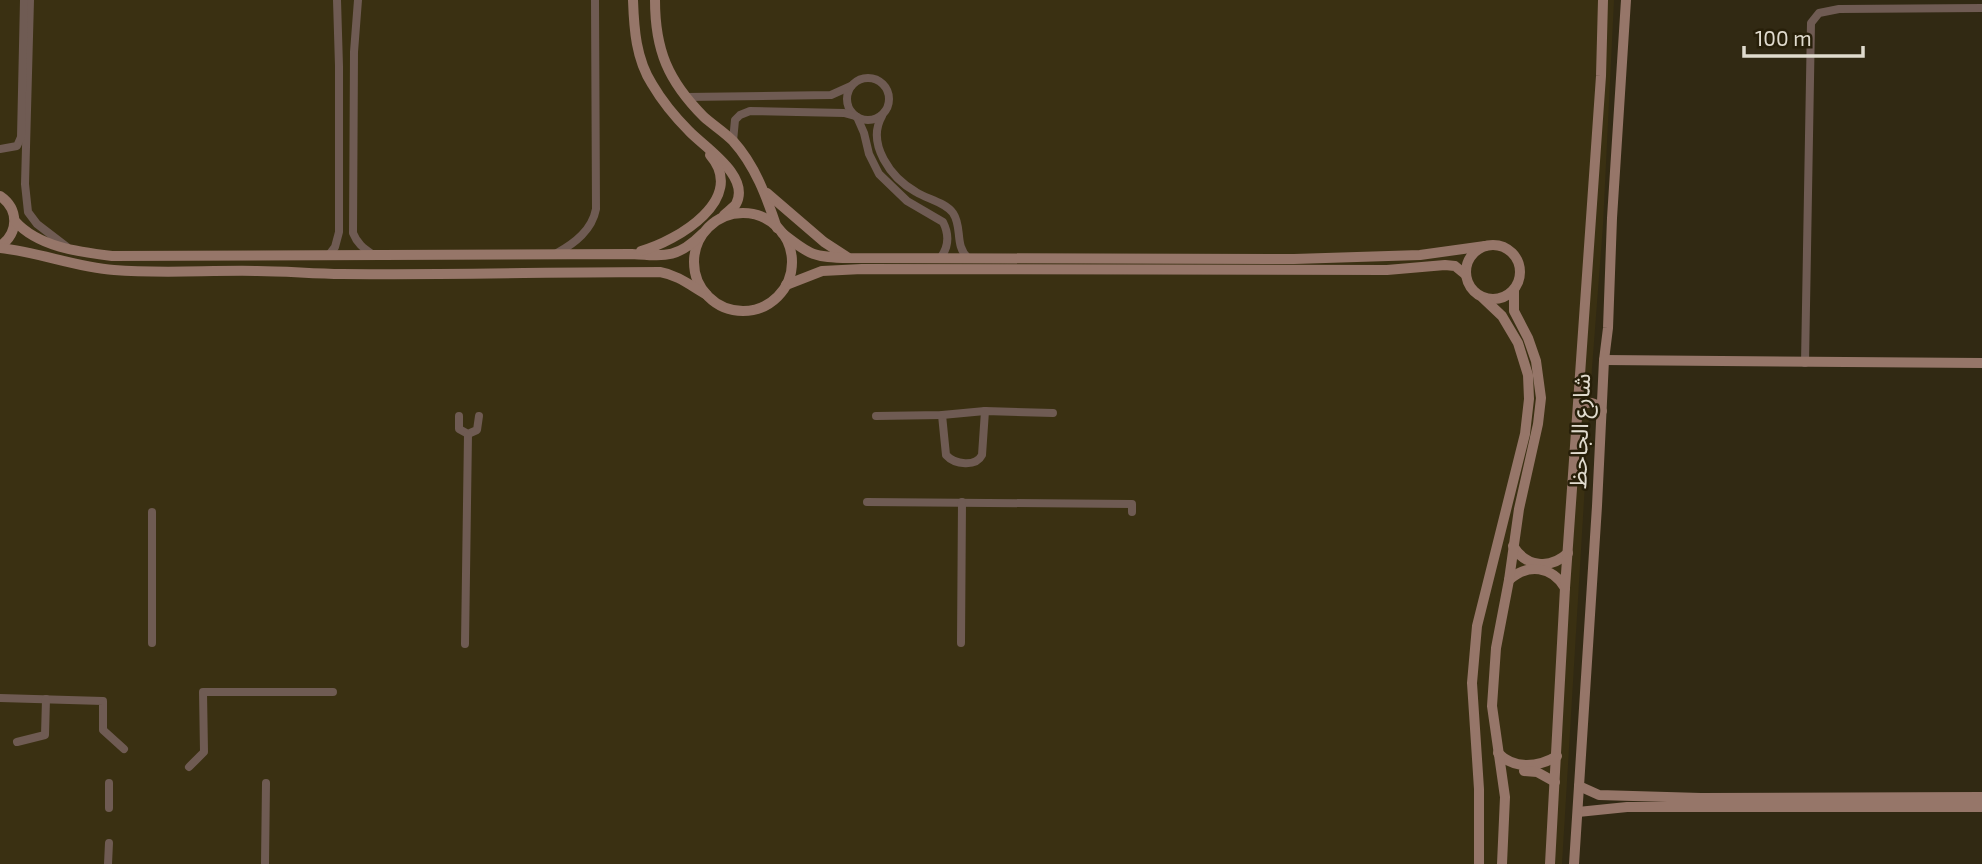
<svg xmlns="http://www.w3.org/2000/svg" width="1982" height="864" font-family="'Exo 2','Noto Sans Arabic',sans-serif">
<rect width="100%" height="100%" fill="#312913"/>
<path fill="#3a3012" d="M0,0H1614L1603,225L1592,368L1562,864H0Z"/>
<g fill="none" stroke-linecap="round" stroke-linejoin="round">
<g stroke="#6f5b53" stroke-width="8">
<path d="M30,0L25,184L28,212L37,224L67,247"/>
<path d="M358,0L354,52L353,233C357,243 363,248 372,254"/>
<circle cx="868" cy="99" r="21"/>
<path d="M686,97L831,95L851,86"/>
<path d="M882,116C866,144 891,178 916,192C927,199 945,202 953,213C963,228 954,245 968,258"/>
<path d="M857,117L864,133L869,154L879,174L907,201L943,222C949,234 949,246 941,257"/>
<path d="M733,141L735,120L740,115L750,111L844,113L855,116"/>
<path d="M0,149L17,146L21,137L24,0"/>
<path d="M557,253C575,243 592,230 596,209L595,0"/>
<path d="M329,255L335,247L339,232V66L337,0"/>
<path d="M1805,363L1811,23L1819,13L1839,9L1982,8"/>
<path d="M942,415L946,455C955,465 976,467 982,455L985,411"/>
<path d="M459,416V429L468,434L477,430L479,416"/>
<path d="M876,416L942,415L985,411L1053,413"/>
<path d="M867,502L1132,504V512"/>
<path d="M152,512V643"/>
<path d="M961,643L962,502"/>
<path d="M465,644L468,434"/>
<path d="M0,698L103,701V730L124,749"/>
<path d="M17,742L45,735L46,699"/>
<path d="M189,767L204,752L203,692H333"/>
<path d="M109,808V783"/>
<path d="M108,864L109,843"/>
<path d="M265,864L266,783"/>
</g>
<g stroke="#967669" stroke-width="10">
<path d="M633,0C634,29 636,59 652,84C662,101 675,117 689,131C704,147 751,176 736,204C733,208 727,212 724,215"/>
<path d="M655,0C655,50 668,81 704,117C713,125 724,132 733,141C755,165 767,198 777,228"/>
<path d="M767,193L824,242L847,257"/>
<path d="M0,196C19,209 19,233 0,246"/>
<circle cx="743" cy="262" r="49"/>
<path d="M15,221C38,247 79,252 112,256L632,254C664,256 677,259 702,234"/>
<path d="M782,233C811,256 813,257 850,258L1294,259L1420,255L1485,246"/>
<circle cx="1493" cy="272" r="27"/>
<path d="M0,248C39,252 75,267 114,270C162,274 210,270 257,271C286,271 314,274 342,274C448,275 554,272 660,272C678,275 691,286 707,295"/>
<path d="M641,251C677,241 748,199 710,155"/>
<path d="M786,285L822,271L862,269L1387,270L1445,265L1455,266L1466,275"/>
<path d="M1604,360L1982,363"/>
<path d="M1579,407C1587,400 1596,402 1602,411"/>
<path d="M1513,546C1526,567 1550,570 1568,553"/>
<path d="M1509,580C1528,563 1552,566 1565,588"/>
<path d="M1498,753C1514,770 1539,767 1557,756"/>
<path d="M1524,771L1537,772L1555,782"/>
<path d="M1579,786L1599,795L1701,798L1982,797"/>
<path d="M1578,812L1627,807H1982"/>
<path d="M1479,864V789L1472,683L1477,626L1525,434L1529,399L1528,375L1518,343L1502,316L1483,298"/>
<path d="M1502,864L1505,797L1492,706L1496,648L1509,580L1519,509L1538,424L1541,398L1536,361L1528,338L1514,311V291"/>
<path d="M1550,864L1565,588L1601,76L1603,0"/>
<path d="M1574,864L1597,506L1604,360L1608,328L1612,218L1626,0"/>
</g>
</g>
<g text-anchor="middle" dominant-baseline="central" stroke-width="5" stroke-linejoin="round" paint-order="stroke">
<g font-size="23" fill="#e0dbce" stroke="#271f09">
<text transform="translate(1579 431) rotate(-88)">شارع الجاحظ</text>
</g>
</g>
<path d="M1744 46v10h119v-10" fill="none" stroke="#e0dbce" stroke-width="3.5"/>
<text x="1755" y="46" font-size="21" fill="#e0dbce" stroke="#271f09" stroke-width="5" paint-order="stroke">100 m</text>
</svg>
